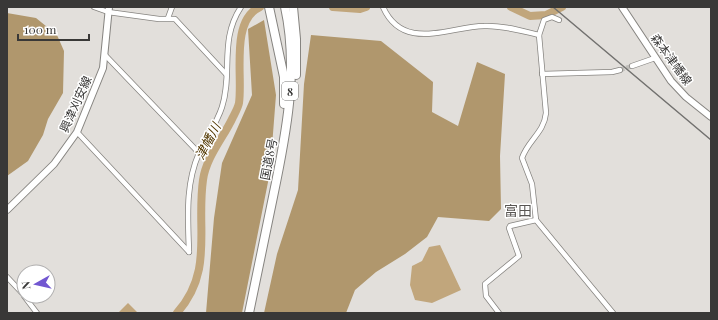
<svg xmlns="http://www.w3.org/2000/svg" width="718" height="320" font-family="'Playfair Display','Noto Sans JP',serif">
<rect width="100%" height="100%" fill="#e2dfdb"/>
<g fill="#b0976d">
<path d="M7,13L36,18L57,35L64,51L63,93L48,119L43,135L28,161L7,176Z"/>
<path d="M264,20L276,95L270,172L242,313H206L214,218L222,163L252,95L248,29Z"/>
<path d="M311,35L381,41L433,82L432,112L458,126L477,62L505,74L500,156L501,209L489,221L438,217L427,237L405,254L376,272L355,290L346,313H264L277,254L298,190L304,84Z"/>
</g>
<g fill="#c1a67c">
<path d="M440,245L461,290L432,303L415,300L410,285L412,266L422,261L429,247Z"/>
<path d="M128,303L138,313H118Z"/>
</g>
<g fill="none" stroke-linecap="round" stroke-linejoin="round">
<g stroke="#c1a67c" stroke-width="8">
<path d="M333,7L360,9L366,7"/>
<path d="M511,7L530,16L546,15L562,7"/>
<path d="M177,313C214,271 196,229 203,180C206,157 224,137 233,117C235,113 238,108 239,103C243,77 230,20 260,7"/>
</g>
<path stroke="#c0beba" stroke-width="4.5" stroke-dasharray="4.5 2" stroke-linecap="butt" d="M620,70L632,66"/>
<g stroke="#868480" stroke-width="6">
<g id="street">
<path d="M94,7L108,12L159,19H175L226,74"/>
<path d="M383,7C403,52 448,27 484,26C502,25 522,31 539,35L546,113C544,133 528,140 522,158L532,184L536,220L510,226L509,228L519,256L485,284L486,296L499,313"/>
<path d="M168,18L172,7"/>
<path d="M539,35L544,20L552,17L559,20"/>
<path d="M105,55L199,153"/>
<path d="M632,66L655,58"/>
<path d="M542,74L612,72L620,70"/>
<path d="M77,132L189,252"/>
<path d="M536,220L613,313"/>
<path d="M189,252C188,218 185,185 199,153C206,138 217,123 222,107C233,73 219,40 241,7"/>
<path d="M7,277L24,295"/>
<path d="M24,296L37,313"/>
</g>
</g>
<g stroke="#868480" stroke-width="8">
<g id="secondary">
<path d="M622,7L671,81L686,97L711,117"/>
<path d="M7,210L54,164L77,132L103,68L109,7"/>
</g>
</g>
<g stroke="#868480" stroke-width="10">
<g id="highway">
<path d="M269,7L284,77V104"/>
<path d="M293,7L296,39V75"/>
<path d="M249,313C257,274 265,236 273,197C286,135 299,70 285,7"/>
</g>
</g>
<use href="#street" stroke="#fff" stroke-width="4.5"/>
<use href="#secondary" stroke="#fff" stroke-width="6"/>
<use href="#highway" stroke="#fff" stroke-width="8"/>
<path stroke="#72716f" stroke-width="1.5" d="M553,7L711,140"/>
</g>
<g text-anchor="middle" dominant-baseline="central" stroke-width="3" stroke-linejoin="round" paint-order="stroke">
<rect fill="#fff" stroke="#747473" stroke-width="1" x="282" y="82" width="16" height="18" rx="3"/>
<g font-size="11" font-weight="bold" fill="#393837">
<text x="290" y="91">8</text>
</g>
<g font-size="12" fill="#393837" stroke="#fff">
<text transform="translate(672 59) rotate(54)">森本津幡線</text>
<text transform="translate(75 104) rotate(-66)">興津刈安線</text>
<text transform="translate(268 159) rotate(-79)">国道8号</text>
</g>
<g font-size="13" font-style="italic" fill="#523700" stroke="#fff">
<text transform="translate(207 141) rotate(-62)">津幡川</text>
</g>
<g font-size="14" fill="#585552" stroke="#fff">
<text x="518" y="210">富田</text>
</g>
</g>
<rect width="718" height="320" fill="none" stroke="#393837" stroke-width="16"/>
<g transform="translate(36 284) rotate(262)"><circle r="19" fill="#ffffff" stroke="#b0afaf"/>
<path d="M0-3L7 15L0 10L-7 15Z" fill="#7257d1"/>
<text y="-6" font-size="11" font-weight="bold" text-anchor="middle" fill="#393837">N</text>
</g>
<path d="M18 34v6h71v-6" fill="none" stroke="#393837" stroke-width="2"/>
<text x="24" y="34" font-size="12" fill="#393837" stroke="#ffffff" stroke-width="3" paint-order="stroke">100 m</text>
</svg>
